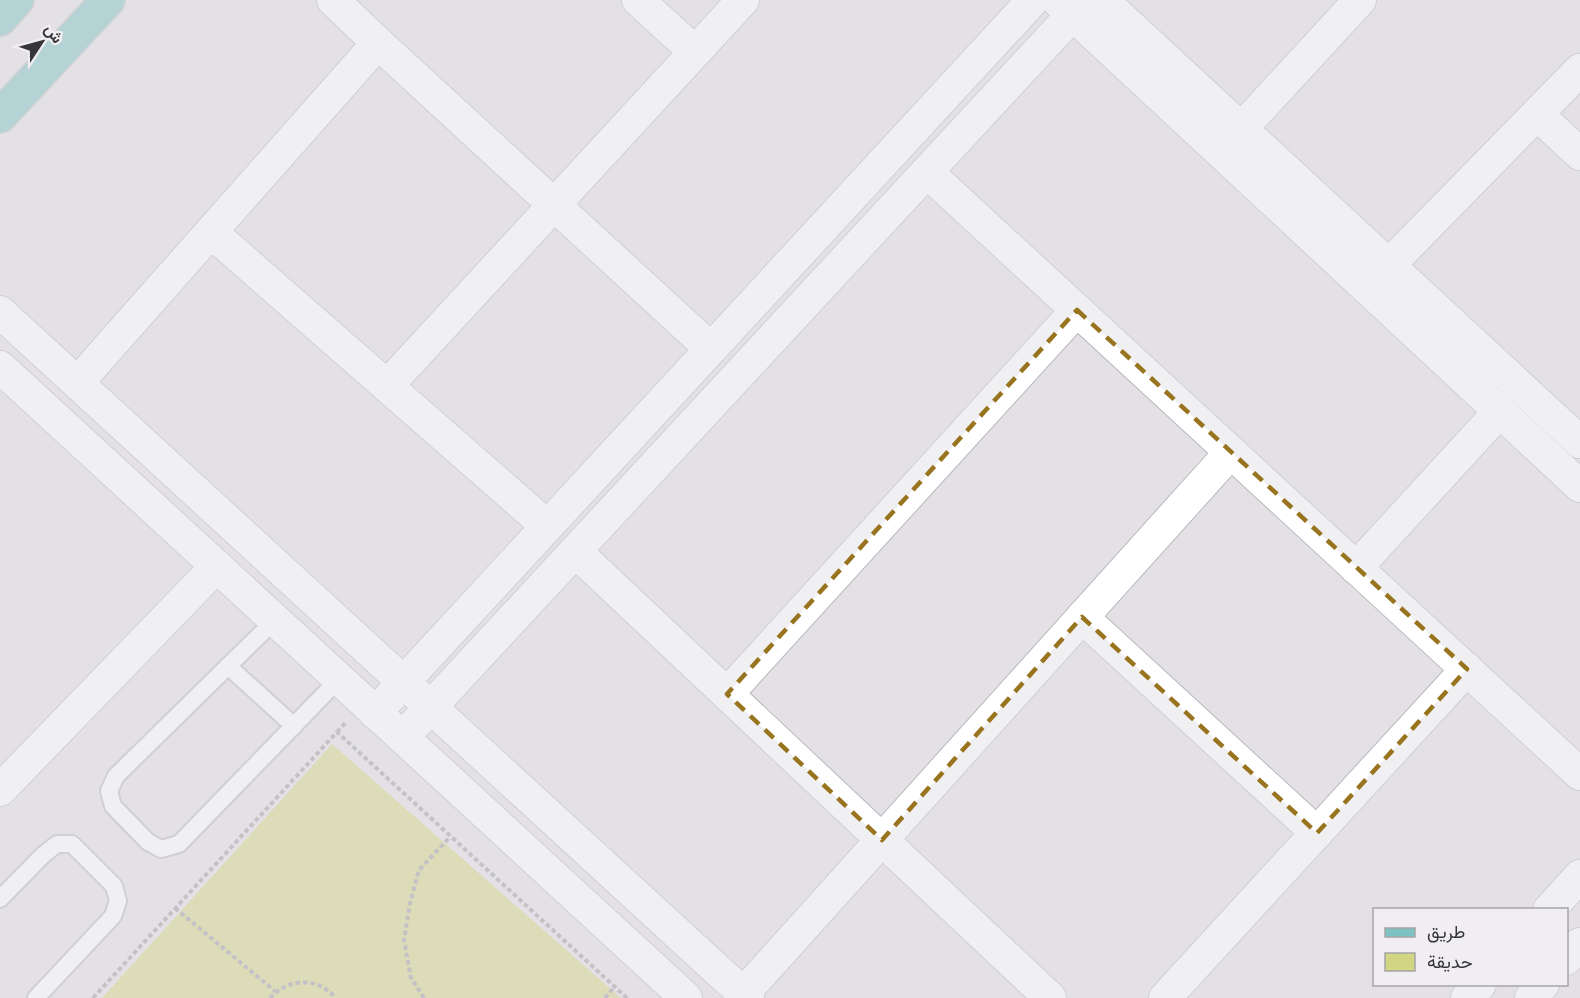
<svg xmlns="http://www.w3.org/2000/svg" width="1580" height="998" font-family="'Fira Sans',Vazirmatn,sans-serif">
<rect width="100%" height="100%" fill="#e3e1e5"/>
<path fill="#d2d683" d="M332,744L621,998H102Z"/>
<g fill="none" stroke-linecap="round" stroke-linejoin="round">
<g stroke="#bbb8bc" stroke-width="20">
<g id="service">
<path d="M275,620L116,776L109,791L113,806L148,842L161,849L179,844L339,679"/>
<path d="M228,666L294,726"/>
<path d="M0,899L43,855L57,844H72L114,886L118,901L113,916L36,998"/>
</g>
</g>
<g stroke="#bbb8bc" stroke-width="34">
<g id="minor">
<path d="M333,0L378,43L711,349"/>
<path d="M638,0L695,52"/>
<path d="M1102,0L1580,442"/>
<path d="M1058,1L1580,486"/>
<path d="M1537,114L1580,154"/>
<path d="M1241,129L1360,0"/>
<path d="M927,172L1580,774"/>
<path d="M211,232L547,526"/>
<path d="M1389,265L1580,70"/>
<path d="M0,312L748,998"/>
<path d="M0,367L686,998"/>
<path d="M78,382L378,43"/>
<path d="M387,386L743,0"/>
<path d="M575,551L1050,998"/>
<path d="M1356,568L1500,411"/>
<path d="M1082,617L1317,833"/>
<path d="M727,694L1077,310"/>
<path d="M375,713L1033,0"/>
<path d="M403,737L1086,0"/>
<path d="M0,790L217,566"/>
<path d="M1549,910L1580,876"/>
<path d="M1566,959L1580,944"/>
<path d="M743,994L1231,452"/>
<path d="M1165,998L1467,669"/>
<path d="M1467,998L1480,984"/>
<path d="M1531,998L1543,984"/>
</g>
</g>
<g stroke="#bfbebf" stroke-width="36">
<g id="primary">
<path d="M0,19L17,0"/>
<path d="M0,116L108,0"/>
</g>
</g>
<g stroke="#9d9c9f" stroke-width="4" stroke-dasharray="4.5 3" stroke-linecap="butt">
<path d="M337,732L346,722"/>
<path d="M175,908L276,992"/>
<path d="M93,998L337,732L627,998"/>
<path d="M270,998C289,978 316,976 336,998"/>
<path d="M424,998L411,978L404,940L410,903L419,870L450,837"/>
<path d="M605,998L614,987"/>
</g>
<use href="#service" stroke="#fff" stroke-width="16"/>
<use href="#minor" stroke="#fff" stroke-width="32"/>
<use href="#primary" stroke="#7dc2c2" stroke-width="33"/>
</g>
<path d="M0 0H1580V998H0ZM1077,310L1467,669L1317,833L1082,617L882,840L727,694Z" fill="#e3e1e5" fill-opacity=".55" fill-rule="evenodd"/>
<path fill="none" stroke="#99741f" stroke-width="4.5" stroke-dasharray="12 8" stroke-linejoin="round" d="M1077,310L1467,669L1317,833L1082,617L882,840L727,694Z"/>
<rect x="1373" y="908" width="195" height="78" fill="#f1eef2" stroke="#a6a4a7" stroke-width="1.5"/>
<rect x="1385" y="928" width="30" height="9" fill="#7dc2c2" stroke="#a6a4a7" stroke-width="1.5"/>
<text x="1427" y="938" font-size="18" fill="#363537">طريق</text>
<rect x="1385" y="953" width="30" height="18" fill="#d2d683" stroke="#a6a4a7" stroke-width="1.5"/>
<text x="1427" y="968" font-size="18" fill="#363537">حديقة</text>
<g transform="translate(42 42) rotate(54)" stroke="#f1eef2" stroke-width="4.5" paint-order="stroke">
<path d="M0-4.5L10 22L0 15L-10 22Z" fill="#363537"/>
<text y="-9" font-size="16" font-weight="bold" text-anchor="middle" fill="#363537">ش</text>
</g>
</svg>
